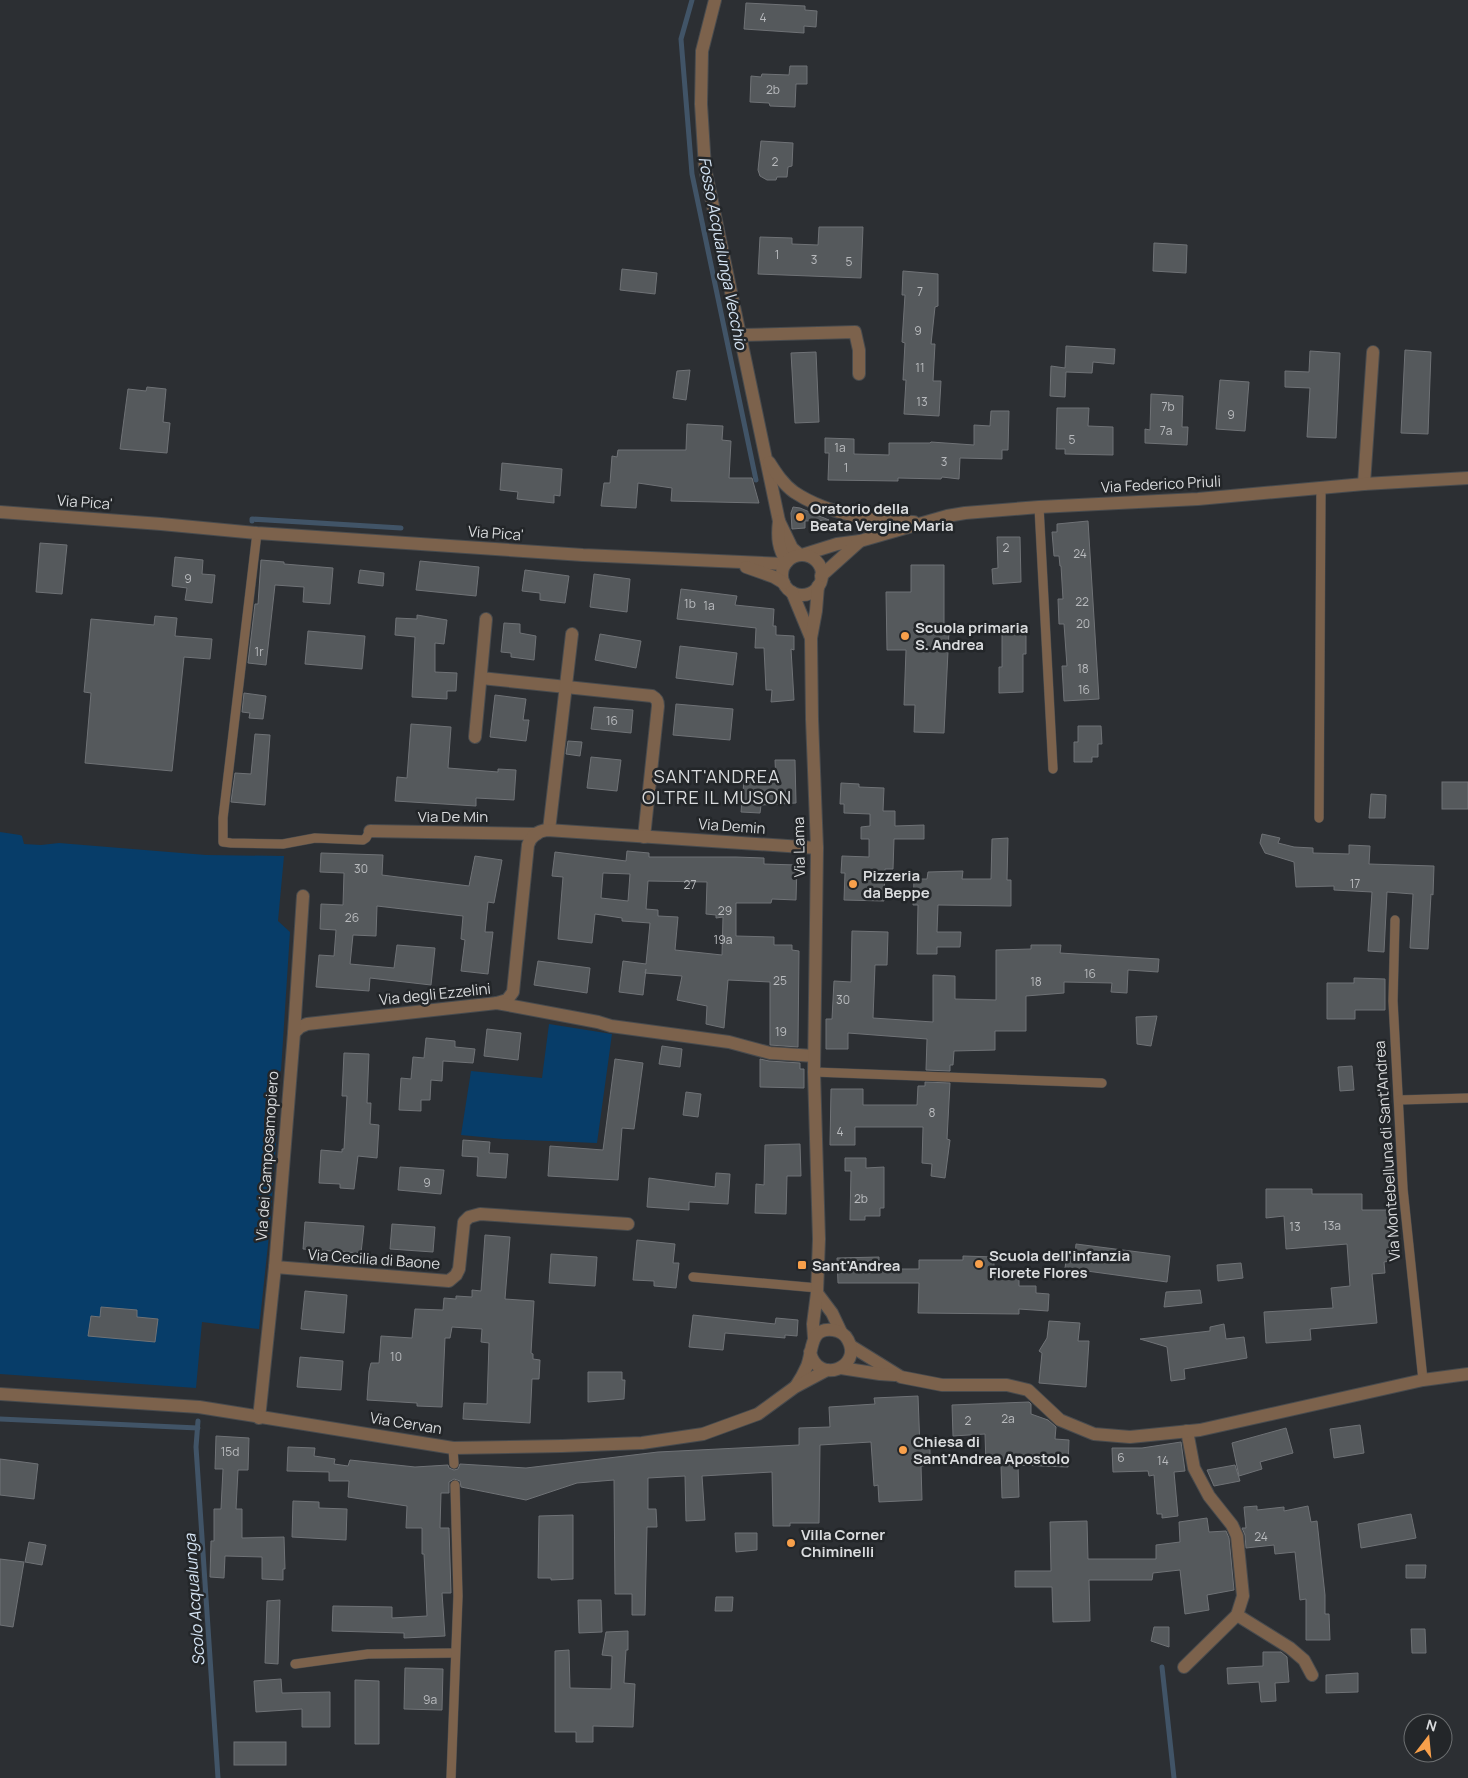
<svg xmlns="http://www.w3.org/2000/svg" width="1468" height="1778" font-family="Manrope,sans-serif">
<rect width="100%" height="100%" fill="#2c2f33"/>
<g fill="#073d69">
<path d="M0,832L20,835L22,836L24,844L41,845L59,843L206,855L284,856L278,921L290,932L281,1071L268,1077L264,1123L277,1130L270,1226L259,1329L202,1322L196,1388L0,1374Z"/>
<path d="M549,1024L612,1034L597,1143L503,1139L461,1135L471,1071L542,1078Z"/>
</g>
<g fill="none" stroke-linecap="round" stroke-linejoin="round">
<g stroke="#415467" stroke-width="5">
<path d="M692,0L681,39L692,174L756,480"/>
<path d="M252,521V519L401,528"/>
<path d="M0,1419L198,1428"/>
<path d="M198,1421L196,1447L218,1778"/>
<path d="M1162,1667L1174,1778"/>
</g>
</g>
<g fill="#55595c" stroke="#6f7276" fill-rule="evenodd">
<path d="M746,3L805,6V10L817,11L816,27L804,26V33L744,29Z"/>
<path d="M790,66H807V84H796L795,107L770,106L769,103L750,102L751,76L761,77L762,74L789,75Z"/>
<path d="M761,141L793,143L792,166L788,167L787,177H777L776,180H767L760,176L758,170Z"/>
<path d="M819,227H863L861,278L758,274L760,237L792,238V244L818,245Z"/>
<path d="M1154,243L1187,245L1186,273L1153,271Z"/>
<path d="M622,269L657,273L655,294L620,290Z"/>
<path d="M903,271L938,274V306L935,307L931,344H935L933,381H941L939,416L904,414L906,380H903L905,343L902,342L905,295H902Z"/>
<path d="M1066,346L1115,349L1114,364L1093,362L1092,373L1066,372L1065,397L1050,396L1051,366L1065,368Z"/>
<path d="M1405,350L1431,352L1428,434L1401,433Z"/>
<path d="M1310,351L1340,353L1336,438L1307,437L1310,388L1285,387V371L1309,372Z"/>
<path d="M816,352L819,422L795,423L791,353Z"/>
<path d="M690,370L686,400L673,398L677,371Z"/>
<path d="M1220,380L1249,382L1245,431L1216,429Z"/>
<path d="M147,387L166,389L163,422L170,423L167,453L120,449L128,389L146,391Z"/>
<path d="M1151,394L1183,396L1182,427H1188L1187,445L1145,443V429L1150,430Z"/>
<path d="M1057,408H1089L1088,426L1113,427V455L1065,454V449H1056Z"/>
<path d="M991,411H1009L1008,450H1002V459L960,458L959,479L942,477L941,479L898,478V481L828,480L829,453H825V438L854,439V454L889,455V443H930L931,442L974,445V425L990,426Z"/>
<path d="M687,424L723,426L722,440L731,441L729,478H752L759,503L671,501L672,488L638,483L636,508L601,506L604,483H610L612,456L617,457L618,450H686Z"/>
<path d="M502,463L562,469L560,496L554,495V503L517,499L518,492L500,490Z"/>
<path d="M793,507L800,508L829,520L805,521V528L792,529L791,513Z"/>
<path d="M1088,521L1099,699L1064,701L1062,666H1067L1064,624H1059L1058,599H1063L1061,566H1060L1059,556H1054L1052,532H1057V524Z"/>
<path d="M997,537H1020L1021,582L993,584L992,569L998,568Z"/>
<path d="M40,543L67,545L62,594L36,592Z"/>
<path d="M175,557L203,560L202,574L215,575L212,603L185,600L187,588L172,586Z"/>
<path d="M261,560L284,562V564L333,568L330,604L303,602L304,587L275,585L266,665L248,663L255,604H258Z"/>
<path d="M420,561L479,567L476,596L416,590Z"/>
<path d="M911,565H944V631H949L944,733L914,732L915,705H904L906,650H887L886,592H911Z"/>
<path d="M360,570L384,573L383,586L358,583Z"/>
<path d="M525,570L569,576L565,603L540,600V593L522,591Z"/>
<path d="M594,574L630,579L627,612L590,607Z"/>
<path d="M681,589L737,596L735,605L774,609L773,626H776V635L794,636V650L791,649L794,700L771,702L772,690H766L764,648H755L756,628L677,619Z"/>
<path d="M417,615L447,620L444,644L435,643V672L457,673L456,691H447V699L412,697L415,637L395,635L396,618L417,619Z"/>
<path d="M155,616L177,618L175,636L212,639L210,659L184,657L172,771L85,763L91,693L84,692L91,619L154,625Z"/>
<path d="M504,623L520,624V633L536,636L534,660L511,657V653L501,652Z"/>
<path d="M1002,628H1026V654H1023V692L999,693V667H1002Z"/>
<path d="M308,631L365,636L362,669L305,664Z"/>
<path d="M600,634L641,641L636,668L595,660Z"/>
<path d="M680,646L737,653L733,685L676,678Z"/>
<path d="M244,693L266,696L263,719L249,718L250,713L242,712Z"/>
<path d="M495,695L526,699L523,720H529L526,741L490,737Z"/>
<path d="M676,704L733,709L730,740L673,735Z"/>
<path d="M594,707L633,710L631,733L591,729Z"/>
<path d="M411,724L451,727L448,768L498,772V769L516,770L514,800L476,798V806L395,801L397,777L407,778Z"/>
<path d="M1078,726H1101L1102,744H1098V757H1092V762H1074V742H1078Z"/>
<path d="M255,734L270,735L265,805L231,802L235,773L251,774Z"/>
<path d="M568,741L582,742L580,756L566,754Z"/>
<path d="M591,757L621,760L617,791L587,788Z"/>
<path d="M775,760H795L796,803L761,805L760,813L741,812L744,781L776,782Z"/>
<rect x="1442" y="782" width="26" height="27"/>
<path d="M841,783L859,784V787L884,788L883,811H895V826L924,825V839H894L893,869H885L884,901L844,900L845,873H841L842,856L869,857V839H861V827L870,826V814L844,813V804H840Z"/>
<path d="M1371,794L1386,795L1385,818H1369Z"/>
<path d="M1262,834L1280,838L1278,843L1294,847L1313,848V853L1349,854V845L1370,846L1369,864L1434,866L1433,895L1431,894L1428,949L1410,948L1413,894L1387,892L1384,952L1368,951L1372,892L1334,890V886L1296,887L1294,862L1265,853L1260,843Z"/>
<path d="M1008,838L1007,880H1011V906L938,905L937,932H961L960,947H937V954H917L918,905H913L914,879H927L928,872L963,871L962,879H991L992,839Z"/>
<path d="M627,851L649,853V857H736L764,858V864L797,865L796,900L772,899L771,903H736V936L774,937V945H792V950L799,951L798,1047L770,1045V982L728,980L724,1028L706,1024L707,1006L677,1000L682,976L645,973L646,969L643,995L619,992L623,961L646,964L650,923L622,921V918L595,914L592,943L558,939L563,877L552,876L555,852L626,861ZM603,873L630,874L628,901L601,898ZM648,881L707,882L706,914L716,915V918L723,917L722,955L675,950L678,917L658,916V910L646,909Z"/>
<path d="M321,853L383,855L382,875L469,886L475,856L502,860L494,903L488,902L485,932H493L488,974L461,971L465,940L461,939L463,916L377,906L376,936L353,935L350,964L394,968L397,945L435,948L431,985L370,978L369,991L316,987L319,955L334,956L336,930L320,929L321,904L343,905L344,873L320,872Z"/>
<path d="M852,931L888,932L887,965H875L873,1018L933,1022V975L955,976V999L996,1000V950L1031,949V945H1061L1060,953L1159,959L1158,972L1128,970L1127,993L1111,992L1112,983L1064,982V993L1026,996V1031H995V1050L954,1051L953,1065H950V1071L926,1070L927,1039L848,1033V1049H826V1019H832L834,981L851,982Z"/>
<path d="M538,961L590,968L587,993L534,985Z"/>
<path d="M1354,978L1385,979V1010H1355V1019H1327V983H1354Z"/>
<path d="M1157,1016L1151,1046L1137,1044L1136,1017Z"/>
<path d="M487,1029L521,1033L518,1060L484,1056Z"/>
<path d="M426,1038L455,1041V1047L475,1049L473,1063L443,1061L442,1081L431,1080L430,1100H421V1111L399,1110L401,1078L411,1079L413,1057L424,1058Z"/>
<path d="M662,1046L682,1049L680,1067L659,1064Z"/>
<path d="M344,1053L369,1054L367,1103H371L370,1124L379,1125L377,1158L358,1156L354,1189L340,1188V1184L319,1183L321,1150L342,1152V1149H344L347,1096H342Z"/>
<path d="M615,1059L643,1063L634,1129L622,1128L618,1180L548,1176L550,1146L603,1150Z"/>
<path d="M760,1059L769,1061L800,1063V1069H804V1088L760,1087Z"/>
<path d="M1352,1066L1354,1090L1340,1091L1338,1067Z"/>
<path d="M925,1082L950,1083L947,1139L950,1140L945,1178L931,1176L932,1164L922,1163L923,1127H855V1145H830L831,1089H863V1105H917L918,1086H925Z"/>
<path d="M686,1092L701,1094L698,1117L683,1115Z"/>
<path d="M463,1140L490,1142L489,1153L508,1154L506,1178L477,1176L478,1157L462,1156Z"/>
<path d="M800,1144L801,1176H787L786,1214L755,1213L756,1184L764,1185L765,1145Z"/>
<path d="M845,1158H866V1168L884,1167V1208H880V1216H865V1220H850L851,1171H845Z"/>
<path d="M400,1167L444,1170L441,1194L398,1190Z"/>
<path d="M716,1173L730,1174L728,1204L689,1202V1210L647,1207L649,1178L715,1187Z"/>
<path d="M1266,1189H1312V1194H1362V1210H1389L1390,1261L1384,1262L1385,1273L1372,1274L1377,1323L1310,1329L1311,1340L1266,1343L1264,1312L1333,1308L1331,1288L1350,1286L1347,1244L1286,1249L1284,1216L1266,1218Z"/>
<path d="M305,1222L364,1226L361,1253L303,1249Z"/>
<path d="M392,1224L435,1227L433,1252L390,1249Z"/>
<path d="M485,1235L510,1237L505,1299L534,1301L531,1353L533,1354V1359L540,1360L539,1379H532L530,1423L463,1419L464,1403L487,1404L489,1343L481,1342L482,1329L452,1327L450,1338H445L442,1407L417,1406V1403L367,1400L369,1371L371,1363H379L381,1336L412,1338L415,1309L443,1310L444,1298L456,1299V1296L472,1297V1290L481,1291Z"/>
<path d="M637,1240L675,1244L673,1263H679L676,1288L654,1286V1281L633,1280Z"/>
<path d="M1076,1244L1170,1256L1167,1282L1065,1268L1067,1254L1075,1255Z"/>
<path d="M551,1254L597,1257L595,1286L549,1283Z"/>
<path d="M963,1256L994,1257V1270L1019,1271V1286H1036V1293L1049,1294L1048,1311L1019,1309V1314L918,1313L919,1283H838L837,1258L879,1257V1269H919V1260H963Z"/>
<path d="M1241,1263L1243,1278L1218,1281L1217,1265Z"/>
<path d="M1200,1290L1202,1303L1164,1307L1166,1292Z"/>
<path d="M305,1291L347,1295L344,1333L301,1329Z"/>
<path d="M101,1307L137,1310V1317L158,1319L155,1342L88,1336L91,1316L100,1317Z"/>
<path d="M693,1315L775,1324L776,1318L798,1320L797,1336L785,1335V1338L725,1333L723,1350L689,1347Z"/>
<path d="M1049,1321L1080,1323L1078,1341H1089L1086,1387L1039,1383L1042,1353L1039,1351L1047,1338Z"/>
<path d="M1224,1324L1226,1339L1244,1337L1247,1358L1184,1369L1185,1379L1171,1381L1167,1347L1140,1339L1210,1331V1327Z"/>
<path d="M300,1357L343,1361L341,1390L297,1387Z"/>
<path d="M588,1372H622V1380H625L624,1399L588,1402Z"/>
<path d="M918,1396L920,1448H930V1465L921,1466L922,1500L879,1502L878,1485L874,1486L871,1442L820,1445L819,1523H790V1526H773L772,1472L702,1476L705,1520L686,1521L685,1476L648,1478V1509H656L657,1527H647L645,1615H632V1594H615L614,1480L577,1483L526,1500L461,1487L460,1481L454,1479L449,1482V1493H441L440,1528H449L451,1593H442L445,1636L404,1638V1633L332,1631L333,1606L392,1607V1618L427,1616L424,1554H422V1528H406L407,1506L348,1497L349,1481H329V1472L287,1471L288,1447L315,1448L314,1456L335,1459L334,1464L348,1466L350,1460L415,1467L448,1465L449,1468L454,1470L458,1469L460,1464L526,1468L658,1452L799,1445V1428L830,1427L829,1407L875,1404L874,1398Z"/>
<path d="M1029,1402L1031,1404V1414L1048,1420L1056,1427L1055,1439L1069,1440L1068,1467L1018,1465L1019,1497L1002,1498L1001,1465H986L985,1434L953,1436L952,1405Z"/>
<path d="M1360,1425L1364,1453L1334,1458L1330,1429Z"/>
<path d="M1286,1428L1293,1453L1260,1462L1262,1469L1239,1476L1232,1443Z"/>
<path d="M216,1436L249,1438L248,1470H238L236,1509H242V1538L284,1537L285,1569H283V1580L262,1579V1557L225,1556L224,1578L210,1577L211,1541H214V1509H221L223,1469H215Z"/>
<path d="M1181,1442L1185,1471L1174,1472L1178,1516L1162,1518V1514H1157L1154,1475L1149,1476L1148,1471L1113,1472L1112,1448H1142Z"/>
<path d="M0,1459L38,1464L34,1499L0,1495Z"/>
<path d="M1235,1465L1240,1481L1214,1486L1207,1470Z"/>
<path d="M293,1501L319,1502V1508L347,1509L346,1540L292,1537Z"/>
<path d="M1257,1506V1510L1284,1507V1511L1308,1506L1311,1522L1317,1521L1325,1595V1614H1329L1330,1640H1306V1599L1300,1600L1295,1552L1275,1554L1274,1545L1246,1548L1245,1535L1242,1528H1246L1244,1507Z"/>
<path d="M1411,1514L1416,1538L1361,1548L1358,1524Z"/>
<path d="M573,1515V1579L551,1580V1578H538L539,1516Z"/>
<path d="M1207,1518L1209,1532L1226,1531L1229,1538L1234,1590L1207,1595L1209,1610L1185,1614L1180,1570L1153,1573L1152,1580H1089L1090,1621L1053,1622L1052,1587H1015V1571H1051L1050,1522L1087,1521L1088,1559H1156V1545L1180,1542L1179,1522Z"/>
<path d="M735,1533H757V1550L736,1552Z"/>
<path d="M29,1542L46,1545L42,1565L25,1562Z"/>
<path d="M0,1559L24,1562L13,1627L0,1625Z"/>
<path d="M1406,1565H1426L1425,1578H1406Z"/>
<path d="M716,1597H733L732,1611H715Z"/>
<path d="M280,1600L278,1664L265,1663L267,1601Z"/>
<path d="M578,1600H601L602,1632L579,1633Z"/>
<path d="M1154,1627H1169V1647L1151,1641Z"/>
<path d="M1411,1629H1425L1426,1653H1412Z"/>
<path d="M628,1631V1650H626L624,1683L635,1684L633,1727L593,1726V1742H576V1732H555V1651L569,1650L570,1688L611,1689L612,1656L602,1655L606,1632Z"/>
<path d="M1263,1652H1281L1287,1657L1289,1682L1275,1683L1276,1701L1261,1702L1259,1682L1228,1684L1227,1668L1263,1666Z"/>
<path d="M405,1668L443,1669L442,1710L404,1709Z"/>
<path d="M1358,1673V1692L1326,1693V1675Z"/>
<path d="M281,1679L282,1693L330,1692V1727H302V1709L256,1712L254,1681Z"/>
<path d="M355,1680L379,1681V1744H355Z"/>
<rect x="234" y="1742" width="52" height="23"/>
</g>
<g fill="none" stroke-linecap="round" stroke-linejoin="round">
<g stroke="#484b4e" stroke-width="10">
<g id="service">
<path d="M1039,507L1053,769"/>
<path d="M257,533L223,818V842L231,843L283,844L315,838L363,840L366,838L370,831"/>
<path d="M1319,818L1321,488"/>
<path d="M1395,920L1393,1001L1403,1189L1423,1380"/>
<path d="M814,1072L1102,1083"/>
<path d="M1399,1100L1468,1098"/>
<path d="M693,1277L818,1288"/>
<path d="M453,1448L454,1464"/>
<path d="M295,1664L368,1654L455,1653"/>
<path d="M451,1778L458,1596L455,1485"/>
</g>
</g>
<g stroke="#484b4e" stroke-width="14">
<g id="minor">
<path d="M741,335L855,332L859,350V374"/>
<path d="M1364,484L1373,352"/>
<path d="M481,678L652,696C657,699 658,701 658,706L644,837"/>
<path d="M475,737L486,619"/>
<path d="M549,830L572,634"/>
<path d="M370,831L537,834"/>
<path d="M497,1003L507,1000L513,992L528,845C531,836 538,831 547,830L817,848"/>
<path d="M294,1033L300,1027L307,1024L497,1003L598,1022L611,1026L729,1042L770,1053L814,1056"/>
<path d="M275,1267L449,1281L456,1275L459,1269L464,1222L469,1217L480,1214L628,1224"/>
<path d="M259,1418L275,1267L294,1033L303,896"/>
<path d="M1237,1615L1290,1648L1304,1660L1312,1675"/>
<path d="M1184,1667L1237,1615L1243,1596L1237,1536L1232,1525L1209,1496L1194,1468L1187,1431"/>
</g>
</g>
<g stroke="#484b4e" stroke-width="14">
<g id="tertiary">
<path d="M715,0L702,51L701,104L705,168L779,521L792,548L800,555"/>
<path d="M769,462C776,473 783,484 794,492C828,515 874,521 914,522"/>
<path d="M0,512L161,524L257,533L583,555L785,564"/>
<path d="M779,521C777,537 778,549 787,562"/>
<path d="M802,555L837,544L860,541L947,516L965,513L1039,507L1198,499L1364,484L1468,478"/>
<circle cx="802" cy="575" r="20"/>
<path d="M746,567L774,577L784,583"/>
<path d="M821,576L860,541"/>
<path d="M792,592L811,638"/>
<path d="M817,1293L832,1313L841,1332"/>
<path d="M814,1338L813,1324L817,1293L819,1239L814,1072L817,848L812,719L811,638L816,611L818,586"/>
<path d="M851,1346L901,1377L942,1385H1007L1028,1390L1060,1420L1094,1434L1130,1437L1200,1430L1423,1380L1468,1374"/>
<path d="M841,1368L880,1374L895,1375"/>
<path d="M796,1386C800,1380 804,1373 807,1366C813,1351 809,1327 833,1330C840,1331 845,1334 848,1340C863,1367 818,1386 810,1352"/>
<path d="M0,1394L199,1407L453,1448L562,1446L642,1443L703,1434L758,1414L795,1387L827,1370"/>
</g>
</g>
<use href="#service" stroke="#7c624c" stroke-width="9"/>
<use href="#minor" stroke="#7c624c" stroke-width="12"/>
<use href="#tertiary" stroke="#7c624c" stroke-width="12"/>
</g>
<g fill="#f8a04b" stroke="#232629" stroke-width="2">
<circle cx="800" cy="517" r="5"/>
<circle cx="905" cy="636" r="5"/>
<circle cx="853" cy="884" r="5"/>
<circle cx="979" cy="1264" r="5"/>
<rect x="797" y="1260" width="10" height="10" rx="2.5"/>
<circle cx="903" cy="1450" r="5"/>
<circle cx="791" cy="1543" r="5"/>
</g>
<g text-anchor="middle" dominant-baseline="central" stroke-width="5" stroke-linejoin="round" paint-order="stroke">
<g font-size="12" fill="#b9bbbe">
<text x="763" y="17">4</text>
<text x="773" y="89">2b</text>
<text x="775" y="161">2</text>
<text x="777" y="254">1</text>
<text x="814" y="259">3</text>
<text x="849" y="261">5</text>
<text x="920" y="291">7</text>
<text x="918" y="330">9</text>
<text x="920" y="367">11</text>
<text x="922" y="401">13</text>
<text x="1168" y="406">7b</text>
<text x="1231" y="414">9</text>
<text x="1166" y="430">7a</text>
<text x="1072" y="439">5</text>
<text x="840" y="447">1a</text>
<text x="944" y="461">3</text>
<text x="846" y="467">1</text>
<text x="1006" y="547">2</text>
<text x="1080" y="553">24</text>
<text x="188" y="578">9</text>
<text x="1082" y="601">22</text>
<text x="690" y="603">1b</text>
<text x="709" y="605">1a</text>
<text x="1083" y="623">20</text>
<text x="259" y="651">1r</text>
<text x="1083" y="668">18</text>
<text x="1084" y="689">16</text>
<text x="612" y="720">16</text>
<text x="361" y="868">30</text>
<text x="1355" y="883">17</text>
<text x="690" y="884">27</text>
<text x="725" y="910">29</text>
<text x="352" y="917">26</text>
<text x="723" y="939">19a</text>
<text x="1090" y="973">16</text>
<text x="780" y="980">25</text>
<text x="1036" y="981">18</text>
<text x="843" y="999">30</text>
<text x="781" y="1031">19</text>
<text x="932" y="1112">8</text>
<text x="840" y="1131">4</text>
<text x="427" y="1182">9</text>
<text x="861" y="1198">2b</text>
<text x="1332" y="1225">13a</text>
<text x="1295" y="1226">13</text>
<text x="396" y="1356">10</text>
<text x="1008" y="1418">2a</text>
<text x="968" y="1420">2</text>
<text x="230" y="1451">15d</text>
<text x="1121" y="1457">6</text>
<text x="1163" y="1460">14</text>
<text x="1261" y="1536">24</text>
<text x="430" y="1699">9a</text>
</g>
<g font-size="15" fill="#dadcde" stroke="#232629">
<text transform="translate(1161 484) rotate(-3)">Via Federico Priuli</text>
<text transform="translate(85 502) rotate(4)">Via Pica'</text>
<text transform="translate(496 533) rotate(4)">Via Pica'</text>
<text x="453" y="816">Via De Min</text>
<text transform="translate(732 826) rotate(4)">Via Demin</text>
<text transform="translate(799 847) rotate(-91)">Via Lama</text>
<text transform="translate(435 994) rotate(-6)">Via degli Ezzelini</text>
<text transform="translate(1387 1151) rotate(-94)">Via Montebelluna di Sant'Andrea</text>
<text transform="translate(267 1156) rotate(-86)">Via dei Camposamopiero</text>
<text transform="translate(374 1259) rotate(4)">Via Cecilia di Baone</text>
<text transform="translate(406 1423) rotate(9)">Via Cervan</text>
</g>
<g font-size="15" font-weight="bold" fill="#dadcde" stroke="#232629" text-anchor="start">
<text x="810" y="508">Oratorio della<tspan x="810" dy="17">Beata Vergine Maria</tspan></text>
<text x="915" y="627">Scuola primaria<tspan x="915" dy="17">S. Andrea</tspan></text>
<text x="863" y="875">Pizzeria<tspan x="863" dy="17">da Beppe</tspan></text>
<text x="989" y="1255">Scuola dell'infanzia<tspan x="989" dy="17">Florete Flores</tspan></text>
<text x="812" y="1265">Sant'Andrea</text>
<text x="913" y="1441">Chiesa di<tspan x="913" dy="17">Sant'Andrea Apostolo</tspan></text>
<text x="801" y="1534">Villa Corner<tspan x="801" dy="17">Chiminelli</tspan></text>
</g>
<g font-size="16" font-style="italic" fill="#d4e3f3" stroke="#232629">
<text transform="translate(723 253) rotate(79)">Fosso Acqualunga Vecchio</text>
<text transform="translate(194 1600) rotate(-94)">Scolo Acqualunga</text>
</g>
<g font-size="18" letter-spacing="1" fill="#dadcde" stroke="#232629">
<text x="717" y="776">SANT'ANDREA<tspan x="717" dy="21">OLTRE IL MUSON</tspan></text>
</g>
</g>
<g transform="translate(1428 1738) rotate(16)"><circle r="24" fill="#232629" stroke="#6c6f71"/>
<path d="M0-4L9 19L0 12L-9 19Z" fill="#f8a04b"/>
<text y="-8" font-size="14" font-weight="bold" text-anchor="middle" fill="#dadcde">N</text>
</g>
</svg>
